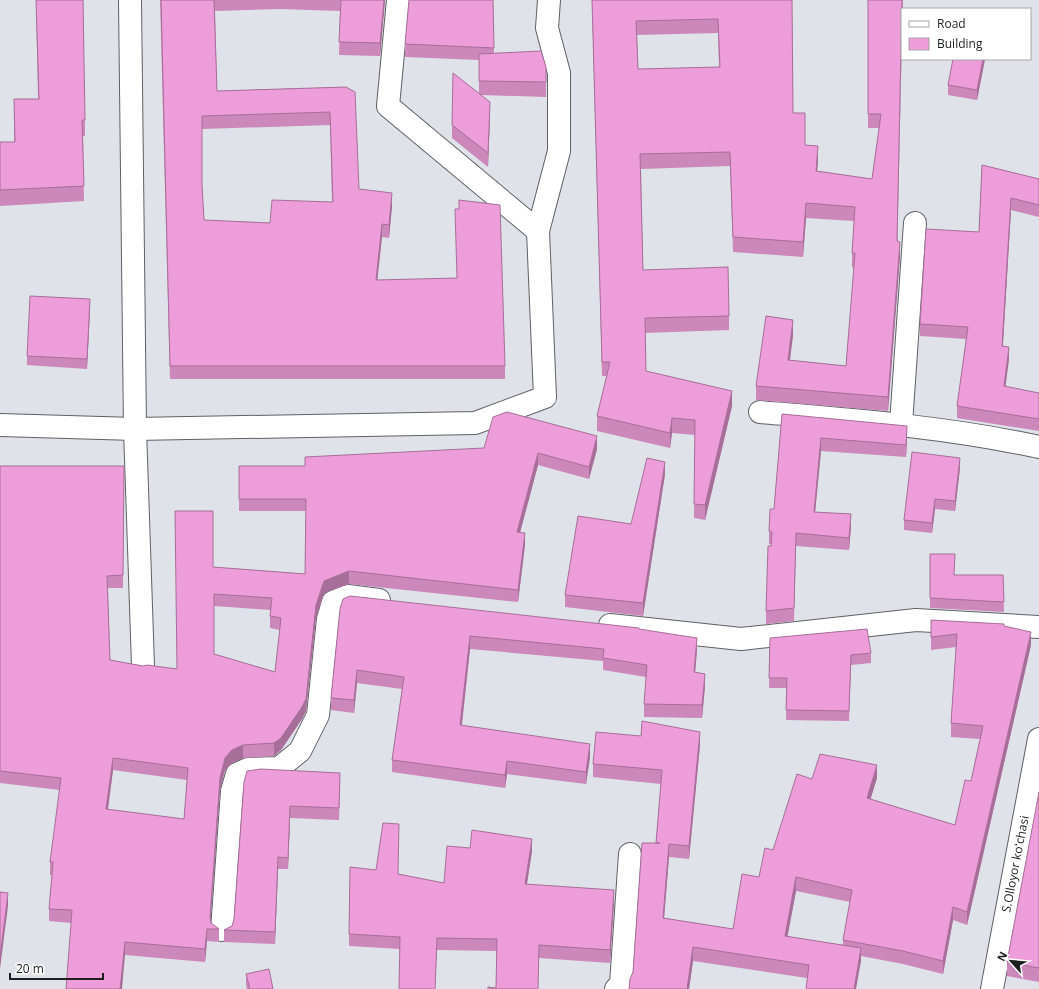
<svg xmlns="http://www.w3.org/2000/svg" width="1039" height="989" font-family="'Open Sans',sans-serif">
<rect width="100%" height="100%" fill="#dfe2e8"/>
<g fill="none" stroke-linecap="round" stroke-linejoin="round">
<g stroke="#5e6066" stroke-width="24">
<g id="minor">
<path d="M130,0L135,429L143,666"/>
<path d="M398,0L388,106L538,231"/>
<path d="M760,412C854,420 947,427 1039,447"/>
<path d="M901,424L915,223"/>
<path d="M0,425L135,429L475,423L545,397L538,231L559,151V73L547,28L549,0"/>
<path d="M610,625L741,639L916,620L1039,627"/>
<path d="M222,930L232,791L237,774L248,769L279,768L300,751L318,715L328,619L333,602L348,596L379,600"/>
<path d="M616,989L621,984L630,854"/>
<path d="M992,989L1039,739"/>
</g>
</g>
<use href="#minor" stroke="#fff" stroke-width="22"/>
</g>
<g fill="#cc87bb" fill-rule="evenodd">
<path d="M36,0H83L85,120V136H83L84,201L0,206V142H14V99H38Z"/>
<path d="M160,0H385L380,56L339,55L340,11L280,9L215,11L217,91L346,87L359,189L392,206L389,238L382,237L377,280L505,366V379H170ZM330,125L332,202L270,223L204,220L202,185V129Z"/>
<path d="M493,0L494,53L546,67V97L481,95L490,115L488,167L452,138V125L479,94V60L405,57V44Z"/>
<path d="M592,0H792L793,113L805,145L818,160L817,171L872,179L879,128H868V0H903V9H902L897,241L900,256L888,411L756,400V386L793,335L790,360L846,366L854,268L852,267V253L854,221L806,218L803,257L733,252L730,166L641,169L643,270L729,316V330L645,333L646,371L732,406L705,520L694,518L695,435L672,433L670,448L597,431V416L607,376H602ZM718,33L719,67L638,69L637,35Z"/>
<path d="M953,59H985L977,100L948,95V85Z"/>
<path d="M982,165L1039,179V217L1011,210L1003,346L1009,359L1005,387L1039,393V431L957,418V406L966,339L920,336V324L979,232Z"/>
<path d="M90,309L87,369L27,365V356Z"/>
<path d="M782,414L907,438L906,457L821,451L815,512L851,527L849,550L796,546L794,621L766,624V611L771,544H769V531L774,509Z"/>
<path d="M597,449L589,479L538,465L520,532L525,545L518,602L349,584L324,593L316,618L306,711L302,719L281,750L274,756L243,758L232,763L225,770L220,790L210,920L211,923L219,929V942L207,941L205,962L125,955L71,923L49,921V909L52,875H50V862L60,790L0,783V466H124L123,588H108L110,660L143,666L177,669L213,567L305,574L306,511H239V466H305ZM214,606L270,610V628L280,630L275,672L214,654ZM113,770L187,780L184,819L108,810Z"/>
<path d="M960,468L955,511L935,509L932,533L904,530V520Z"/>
<path d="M665,474L643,616L565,607V595L631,524Z"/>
<path d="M930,554L955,575H1003L1004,612L930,608Z"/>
<path d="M340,609L639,629L697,650L695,672L705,686L702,718L644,717V704L646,677L603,670V661L470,649L462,726L590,757L586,784L507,774L505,788L392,772V760L402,689L357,683L354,713L331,710V698Z"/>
<path d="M931,620L1004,626L1031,645L967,925L953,920L943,974L903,964L861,956V961L807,978L693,961L689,989H629L633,972L656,843L661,784L593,777V764L700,745L689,859L669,857L664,918L733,929L773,850L812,779L877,778L870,799L955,825L971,781L980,739L951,737V723L956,647L931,650ZM796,891L850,902L843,940V945L787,937Z"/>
<path d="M770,638L871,653V663L851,665L849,721L786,720L787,688H769Z"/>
<path d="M247,771L340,785L339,820L290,818L288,869H278L275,944L224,942V930L232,926L234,919Z"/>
<path d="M1039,792V982L1007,976V962Z"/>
<path d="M470,848L532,851L527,884L614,903L610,963L539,958L496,988L497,951L437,950L435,989H399L400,949L349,946V934L398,874L444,883Z"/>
<path d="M246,974L273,989H247L246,986Z"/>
</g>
<g fill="#a66e98">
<path d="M384,0H385L380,56V43Z"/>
<path d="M902,20V34L897,256V241Z"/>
<path d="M983,59H985L977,100V90Z"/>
<path d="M490,102V115L488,167V153Z"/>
<path d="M818,146V160L816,186V171Z"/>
<path d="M392,193V206L389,238V225Z"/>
<path d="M1011,198V210L1002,358V346Z"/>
<path d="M806,203V218L803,257V242Z"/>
<path d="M382,224V237L376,293V280Z"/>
<path d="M900,242V256L888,411V397Z"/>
<path d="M90,299V309L87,369V359Z"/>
<path d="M793,320V335L788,374V360Z"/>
<path d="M1009,347V359L1004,398V386Z"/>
<path d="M732,391V406L705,520V505Z"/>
<path d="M672,418V433L670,448V433Z"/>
<path d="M907,426V438L906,457V445Z"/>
<path d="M597,436V449L589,479V467Z"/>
<path d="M821,438V451L814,524V512Z"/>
<path d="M538,453V465L517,544V532Z"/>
<path d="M960,458V468L955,511V501Z"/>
<path d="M665,462V474L643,616V603Z"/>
<path d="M935,499V509L932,533V523Z"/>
<path d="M851,514V527L849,550V538Z"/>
<path d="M525,533V545L518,602V590Z"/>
<path d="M349,571V584L324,593L316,618L306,711L302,719L281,750L274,756V743L316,605L324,581Z"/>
<path d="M1031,632V645L967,925V912Z"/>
<path d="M470,636V649L460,738V725Z"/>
<path d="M697,638V650L694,685V672Z"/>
<path d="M357,670V683L354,713V700Z"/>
<path d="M705,674V686L702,718V705Z"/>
<path d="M700,732V745L689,859V846Z"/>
<path d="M590,744V757L586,784V772Z"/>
<path d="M243,745V758L232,763L225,770L220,790L210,929V917L220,778L225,758L232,750Z"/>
<path d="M113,758V770L106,822V809Z"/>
<path d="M507,761V774L505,788V775Z"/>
<path d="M877,765V778L867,811V798Z"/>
<path d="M290,806V818L288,869V858Z"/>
<path d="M532,839V851L525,896V884Z"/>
<path d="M669,844V857L663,931V918Z"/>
<path d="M278,857V869L275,944V932Z"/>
<path d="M796,877V891L785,950V936Z"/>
<path d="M614,890V903L610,963V950Z"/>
<path d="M8,893V906L0,969V957Z"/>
<path d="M953,907V920L943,974V961Z"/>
<path d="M207,929V941L205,962V949Z"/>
<path d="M125,942V955L122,989H120Z"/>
<path d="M693,947V961L689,989H687Z"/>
<path d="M861,948V961L856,989H854Z"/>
</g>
<g fill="#ed9dd9" stroke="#a66e98" fill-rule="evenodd">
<path d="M36,0H83L85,120H82L84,186L0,190V142H15L14,99H39Z"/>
<path d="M161,0H214L217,91L346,87L355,92L359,189L392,193L389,225L382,224L376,280L457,278L455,209H459V200L500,205L505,366H170ZM330,112L333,202L272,200L270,223L204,220L202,185V116Z"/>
<path d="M341,0H384L380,43L339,42Z"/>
<path d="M409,0H493L494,48L405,44Z"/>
<path d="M592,0H792L793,113H805V145L818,146L816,171L872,179L881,114H868V0H902L897,241L900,242L888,397L756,386L766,316L793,320L788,360L846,366L855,253H852L855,207L806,203L803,242L733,237L730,152L640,154L643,270L728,267L729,316L645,318L646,371L732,391L705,505L694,504L695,420L672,418L670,433L597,416L610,362H602ZM718,19L720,67L638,69L636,21Z"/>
<path d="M541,51L546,67V82L479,81V54Z"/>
<path d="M953,59H983L977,90L948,85Z"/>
<path d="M453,73L490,102L488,153L452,125Z"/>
<path d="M982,165L1039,179V205L1011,198L1002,346L1009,347L1004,386L1039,393V419L957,406L968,327L920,324L926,229L979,232Z"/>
<path d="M30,296L90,299L87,359L27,356Z"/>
<path d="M507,412L597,436L589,467L538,453L517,532L525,533L518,590L349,571L324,581L316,605L306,699L302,707L281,738L274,743L243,745L232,750L225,758L220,778L210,917L211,923L219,929H207L205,949L125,942L120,989H66L72,910L49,909L53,862H50L61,778L0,771V466H124L123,575L107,576L110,660L143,666L147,665L177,669L175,511H213V567L305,574L306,499H239V466H305V457L484,448L493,417ZM214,594L272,598L270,616L281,618L275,672L214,654ZM113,758L188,768L184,819L106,809Z"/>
<path d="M782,414L907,426L906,445L821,438L814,512L851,514L849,538L796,533L794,608L766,611L768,546H771L772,532L769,531L770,509H774Z"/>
<path d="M912,452L960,458L955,501L935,499L932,523L904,520Z"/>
<path d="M647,458L665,462L643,603L565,595L578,516L631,524Z"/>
<path d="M930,554H955L954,575H1003L1004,602L930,598Z"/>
<path d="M350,596L639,628V629L697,638L694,672L705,674L702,705L644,704L647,665L603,658L604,649L470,636L460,725L590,744L586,772L507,761L505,775L392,760L404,677L357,670L354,700L331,698L340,609L343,599Z"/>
<path d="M931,620L1004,624V626L1031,632L967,912L953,907L943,961L903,951L843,940L852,890L796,877L785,936L861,948L854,989H806L809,965L693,947L687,989H629L630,979L633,972L642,843H660H656L662,770L593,764L596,732L641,736L642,721L700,732L689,846L669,844L663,918L733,929L742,874L759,877L765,848L773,850L797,774L812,779L820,754L877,765L867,798L955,825L965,780L971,781L983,726L951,723L957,634L931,637Z"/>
<path d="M867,629L871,653L851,655L849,711L786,710L787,678H769L770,638Z"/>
<path d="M261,769L340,773L339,808L290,806L288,858L278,857L275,932L224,930L232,926L234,919L244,782L247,771Z"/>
<path d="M1039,792V968L1007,962Z"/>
<path d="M383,823L399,824L398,874L444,883L447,846L470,848L472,830L532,839L525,884L614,890L610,950L539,945L538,989H488V987L496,988L497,939L437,938L435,989H399L400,937L349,934L350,867L376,870Z"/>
<path d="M0,892L8,893L0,957Z"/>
<path d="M269,969L273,989H250L246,974Z"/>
</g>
<g text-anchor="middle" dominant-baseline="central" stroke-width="4" stroke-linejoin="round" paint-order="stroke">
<g font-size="12" fill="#1d1e20" stroke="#fff">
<text transform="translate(1015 864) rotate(-79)">S.Olloyor koʻchasi</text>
</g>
</g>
<rect x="901" y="8" width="130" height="52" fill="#ffffff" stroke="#a5a5a6"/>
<rect x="909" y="21" width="20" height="6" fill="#ffffff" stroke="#a5a5a6"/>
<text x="937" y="28" font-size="12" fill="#1d1e20">Road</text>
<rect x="909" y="38" width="20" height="12" fill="#ed9dd9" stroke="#a5a5a6"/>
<text x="937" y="48" font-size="12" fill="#1d1e20">Building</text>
<g transform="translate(1011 961) rotate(297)" stroke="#ffffff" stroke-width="3" paint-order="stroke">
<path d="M0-3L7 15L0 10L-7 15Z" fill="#1d1e20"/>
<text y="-6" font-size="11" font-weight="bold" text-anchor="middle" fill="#1d1e20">N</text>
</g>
<path d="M10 973v6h93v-6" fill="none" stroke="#1d1e20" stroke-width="2"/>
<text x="16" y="973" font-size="12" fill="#1d1e20" stroke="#ffffff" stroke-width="3" paint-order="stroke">20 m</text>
</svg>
